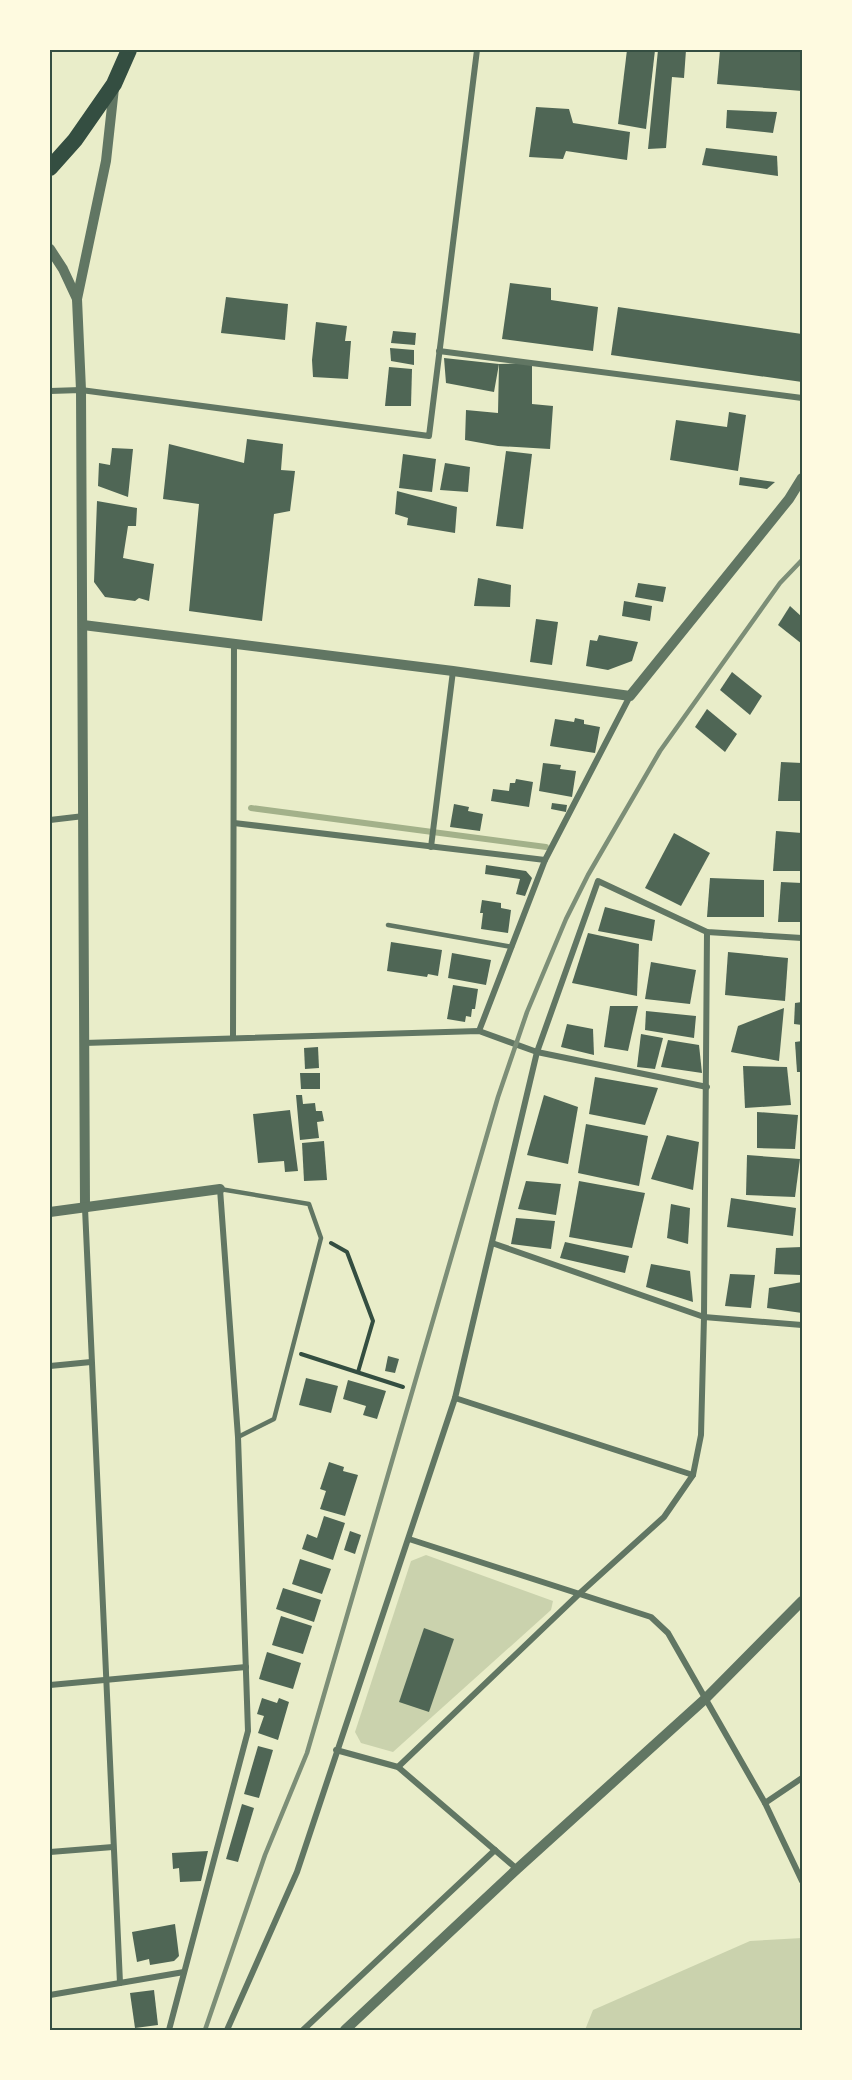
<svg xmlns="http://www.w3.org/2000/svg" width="852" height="2080" font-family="'Roboto Serif',serif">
<rect width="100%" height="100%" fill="#e9edc9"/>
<g fill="#cad2ad">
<path d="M426,1555L553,1601L551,1610L393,1752L361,1743L355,1732L411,1561Z"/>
<path d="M802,1938V2030H585L593,2010L750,1941Z"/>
</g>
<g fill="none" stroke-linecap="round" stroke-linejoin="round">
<path stroke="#a3b18a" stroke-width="6" d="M251,808L546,847"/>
</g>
<g fill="#4f6655">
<path d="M627,50H655L646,129L618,124Z"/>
<path d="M658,50H686L684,78L672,77L666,148L648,149Z"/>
<path d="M720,50H802V91L717,84Z"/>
<path d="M536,107L569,109L573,123L630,132L627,160L566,151L563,159L529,157Z"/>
<path d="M727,110L777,112L773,133L726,128Z"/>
<path d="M706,148L777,156L778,176L702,165Z"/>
<path d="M510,283L551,288V300L598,307L593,351L502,339Z"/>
<path d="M226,297L288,304L285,340L221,333Z"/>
<path d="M618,307L802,334V382L611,355Z"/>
<path d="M316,322L347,326L345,341H351L348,379L313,377L312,360Z"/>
<path d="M393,331L416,333L415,345L391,343Z"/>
<path d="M390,348L414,350V365L391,361Z"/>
<path d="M444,358L499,364L532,363V404L553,406L550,449L498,446L465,440L466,410L498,413L499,364L494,392L446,383Z"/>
<path d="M389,367L412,369L411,406H385Z"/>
<path d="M729,412L746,415L738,471L670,460L676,420L727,427Z"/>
<path d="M247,439L283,444L281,470L295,471L290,511L274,514L262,621L189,611L199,504L163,499L169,444L244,463Z"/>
<path d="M112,448L133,449L128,497L98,486L99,463L110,465Z"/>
<path d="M506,451L532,454L523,529L496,526Z"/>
<path d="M403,454L436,459L432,492L399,488Z"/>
<path d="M445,463L470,467L468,492L440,490Z"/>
<path d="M740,477L775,482L767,489L739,485Z"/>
<path d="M397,491L457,507L455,533L407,525L408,518L395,514Z"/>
<path d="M97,501L137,508L136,526H128L123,558L154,564L149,601L139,598L135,601L105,597L94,582Z"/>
<path d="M478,578L511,585L510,607L474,606Z"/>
<path d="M638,583L666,587L663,602L635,597Z"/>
<path d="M624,601L652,606L650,621L622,616Z"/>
<path d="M790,606L802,617V644L778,625Z"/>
<path d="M536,619L558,622L552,665L530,662Z"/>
<path d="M599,635L638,642L632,661L608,670L586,666L590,640L597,641Z"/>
<path d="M732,672L762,696L750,715L720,690Z"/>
<path d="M707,709L737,734L725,752L695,727Z"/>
<path d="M575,718L584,720V724L600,727L595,753L550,746L555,719L574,722Z"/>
<path d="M781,762L802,763V801H778Z"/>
<path d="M543,763L561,765L560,769L576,771L572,797L539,791Z"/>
<path d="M516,779L533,782L529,807L491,801L493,789L509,791L510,783H515Z"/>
<path d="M552,803L567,805L566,812L551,809Z"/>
<path d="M454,804L469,807L468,811L483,814L480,831L450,827Z"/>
<path d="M776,831L802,833V871H773Z"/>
<path d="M674,833L710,853L681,906L645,888Z"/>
<path d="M486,865L526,871L532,878L525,896L516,894L520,879L485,874Z"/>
<path d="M710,878L764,880V917H707Z"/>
<path d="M781,882L802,883V922H778Z"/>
<path d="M482,900L501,903V908L511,910L508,933L481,929L483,913H480Z"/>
<path d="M605,907L655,920L652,941L598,931Z"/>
<path d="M588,933L639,944L637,996L572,983Z"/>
<path d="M391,942L442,950L438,976L428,974L427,977L387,971Z"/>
<path d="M728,952L788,958L785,1001L725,995Z"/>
<path d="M452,953L491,960L486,985L448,978Z"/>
<path d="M651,962L696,970L690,1004L645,999Z"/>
<path d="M453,985L478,989L475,1009H472L471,1017L466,1016L465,1022L447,1019Z"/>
<path d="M802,1002V1025L794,1024L795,1003Z"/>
<path d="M610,1006H638L628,1051L604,1047Z"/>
<path d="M784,1008L779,1061L731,1052L738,1026Z"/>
<path d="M646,1011L696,1016L694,1038L645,1030Z"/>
<path d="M567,1024L593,1029L594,1055L561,1047Z"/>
<path d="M641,1034L663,1038L655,1069L637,1067Z"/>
<path d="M668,1040L699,1045L702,1073L661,1067Z"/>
<path d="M802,1041V1072H797L795,1042Z"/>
<path d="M318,1047L319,1068L305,1069L304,1048Z"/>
<path d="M743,1066L787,1067L791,1105L745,1108Z"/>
<path d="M300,1073H320V1089H301Z"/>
<path d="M595,1077L658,1088L645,1125L589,1114Z"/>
<path d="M296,1095H302L303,1104L315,1103L316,1111H322L324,1121L317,1122L319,1138L300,1140Z"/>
<path d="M544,1095L578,1107L568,1164L527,1155Z"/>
<path d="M290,1110L298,1171L285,1172L284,1161L258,1163L253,1114Z"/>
<path d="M757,1112L798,1115L795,1149L757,1148Z"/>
<path d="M586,1124L648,1136L639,1186L578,1173Z"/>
<path d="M667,1135L699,1142L693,1190L651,1179Z"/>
<path d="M324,1141L327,1180L304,1181L302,1143Z"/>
<path d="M747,1155L800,1159L795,1197L746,1195Z"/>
<path d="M526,1181L561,1184L556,1215L518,1209Z"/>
<path d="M579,1181L645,1193L632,1248L569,1237Z"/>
<path d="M731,1198L796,1208L793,1236L727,1227Z"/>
<path d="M671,1204L690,1208L688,1244L667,1238Z"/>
<path d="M516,1218L555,1221L551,1249L511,1244Z"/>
<path d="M565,1242L629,1256L625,1273L560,1258Z"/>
<path d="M802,1247L801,1275L774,1274L776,1248Z"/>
<path d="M651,1264L690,1271L693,1302L646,1287Z"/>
<path d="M730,1274L755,1275L751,1308L725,1306Z"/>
<path d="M802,1282V1313L767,1308L769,1288Z"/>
<path d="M388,1356L399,1359L395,1373L385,1371Z"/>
<path d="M306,1378L338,1386L331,1413L299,1405Z"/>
<path d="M348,1380L386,1391L377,1419L363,1415L366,1406L343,1399Z"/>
<path d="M329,1462L344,1467L343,1471L358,1475L345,1516L320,1509L326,1491L320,1489Z"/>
<path d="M324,1516L345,1523L333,1560L302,1549L307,1534L317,1538Z"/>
<path d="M350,1531L361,1535L355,1554L344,1550Z"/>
<path d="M300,1559L331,1569L322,1594L292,1584Z"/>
<path d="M283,1588L321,1600L314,1622L276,1609Z"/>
<path d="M281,1616L312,1626L303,1654L272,1645Z"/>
<path d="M424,1628L454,1639L429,1712L399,1702Z"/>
<path d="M267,1652L301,1663L293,1689L259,1679Z"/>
<path d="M262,1698L277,1703L279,1698L289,1702L278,1740L258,1733L264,1716L257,1714Z"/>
<path d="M258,1746L273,1750L259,1798L244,1794Z"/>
<path d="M242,1804L254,1808L238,1862L226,1859Z"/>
<path d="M208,1851L201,1881L180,1882L179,1868L173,1869L172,1853Z"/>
<path d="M175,1924L179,1956L174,1961L150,1965L149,1959L137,1962L132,1932Z"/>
<path d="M154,1990L158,2025L135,2028L130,1993Z"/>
</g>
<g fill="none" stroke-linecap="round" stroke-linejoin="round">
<g stroke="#344e41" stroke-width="4">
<path d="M331,1243L347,1252L373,1321L358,1372"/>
<path d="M301,1354L403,1387"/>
</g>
<g stroke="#617663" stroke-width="4.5">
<path d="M388,925L512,947"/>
<path d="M220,1189L309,1204L321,1238L274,1419L238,1437"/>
</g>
<g stroke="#617663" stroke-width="6">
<path d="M439,351L802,398"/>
<path d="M50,391L81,390L429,436L477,50"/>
<path d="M50,820L84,816"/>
<path d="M234,823L545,860"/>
<path d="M431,847L453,671"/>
<path d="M479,1031L545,860L630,696"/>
<path d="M233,1038L234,643"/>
<path d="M84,1043L479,1031L537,1052L707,1087"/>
<path d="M85,1208L120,1983"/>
<path d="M492,1243L704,1317L802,1325"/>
<path d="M50,1366L91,1362"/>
<path d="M455,1398L693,1475"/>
<path d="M409,1539L651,1617L668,1633L765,1803L802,1881"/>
<path d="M50,1685L246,1667"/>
<path d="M336,1750L398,1767L517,1869"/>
<path d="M398,1767L580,1593L664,1517L693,1475L701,1435L704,1317L707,932"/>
<path d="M765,1803L802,1778"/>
<path d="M50,1852L113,1847"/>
<path d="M50,1995L184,1972"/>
<path d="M169,2030L248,1731L238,1437L220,1189"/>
<path d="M227,2030L297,1872L455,1398L537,1052L598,881L707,932L802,938"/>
<path d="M303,2030L495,1850"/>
</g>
<g stroke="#617663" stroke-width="10">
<path d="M50,249L63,269L77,299L81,390L85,1208"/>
<path d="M77,299L106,161L114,88"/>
<path d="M83,625L453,671L630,696L789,499L802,478"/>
<path d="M50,1212L220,1189"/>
<path d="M345,2030L517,1869L705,1699L802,1601"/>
</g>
<path stroke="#344e41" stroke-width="16" d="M50,168L75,140L114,84L129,50"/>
<path stroke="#7c8e77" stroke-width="4.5" d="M205,2030L265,1855L307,1753L498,1097L527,1012L566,919L588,875L660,751L780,583L802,560"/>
</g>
<rect width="852" height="2080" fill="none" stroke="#fefae0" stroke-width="102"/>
<rect x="51" y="51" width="750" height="1978" fill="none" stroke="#344e41" stroke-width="2"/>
</svg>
